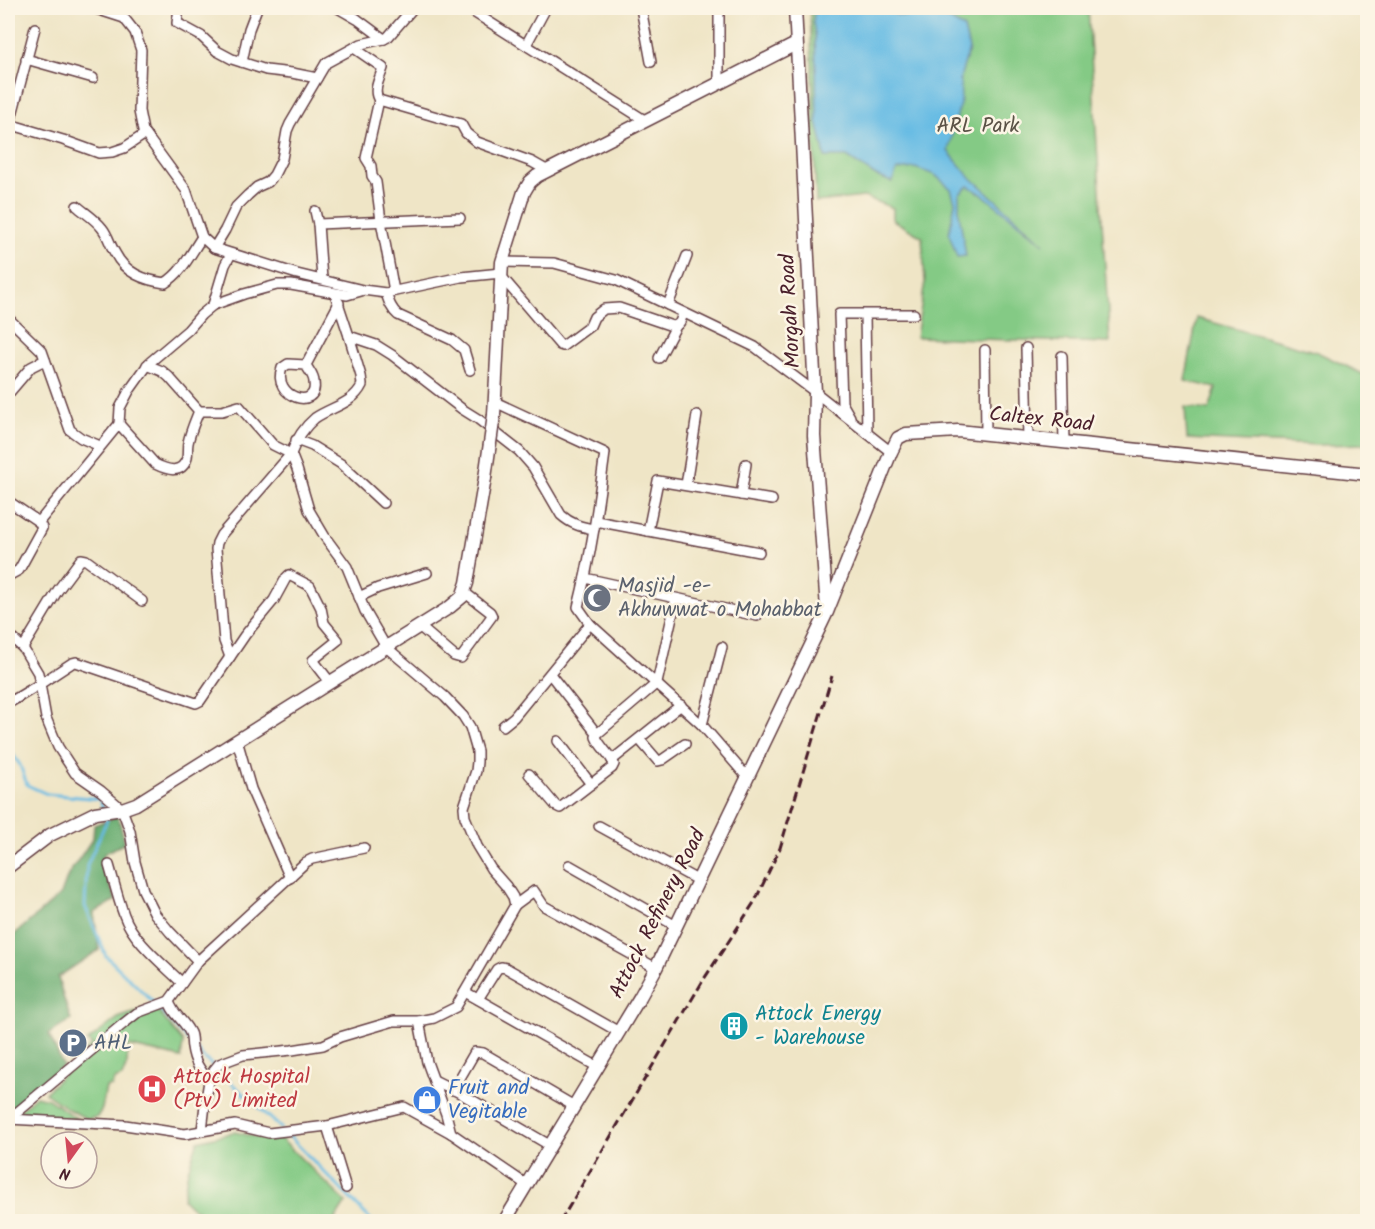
<svg xmlns="http://www.w3.org/2000/svg" width="1375" height="1229" font-family="Kalam,sans-serif">
<rect width="100%" height="100%" fill="#fcf5e5"/>
<filter id="ink" filterUnits="userSpaceOnUse"><feTurbulence type="fractalNoise" baseFrequency=".0167" numOctaves="2"/><feDisplacementMap in="SourceGraphic" scale="12" xChannelSelector="R" yChannelSelector="G"/><feConvolveMatrix kernelMatrix="1 2 1 2 8 2 1 2 1" color-interpolation-filters="sRGB"/></filter>
<filter id="wash" filterUnits="userSpaceOnUse"><feTurbulence type="fractalNoise" baseFrequency=".008" numOctaves="4" result="noise"/><feDisplacementMap in="SourceGraphic" scale="24" xChannelSelector="R" yChannelSelector="G"/><feGaussianBlur stdDeviation="1.35" result="paint"/><feColorMatrix in="noise" values="0 0 0 0 0 0 0 0 0 0 0 0 0 0 0 0 0 1.4 0 .05"/><feComposite in="paint" operator="in"/></filter>
<g filter="url(#wash)">
<rect width="100%" height="100%" fill="#efe5c6"/>
<g fill="#84ca85" stroke="#677458" stroke-width="1.5">
<path d="M810,8H1088L1110,343L916,337L925,282L922,237L893,220V208L864,197L816,202Z"/>
<path d="M1197,318L1317,352L1367,376V444L1318,445L1187,439L1185,407L1209,410L1216,388L1185,381Z"/>
<path d="M154,1006L183,1042L181,1058L128,1046L127,1064L122,1077L114,1080L112,1086L106,1087L102,1109L97,1117L87,1119L68,1109L45,1093L92,1045L88,1041L118,1018Z"/>
<path d="M36,1096L48,1099L77,1119L12,1117Z"/>
<path d="M235,1132L265,1139H281L346,1202L334,1221H230L213,1213H201L191,1207L183,1199L188,1170L198,1141Z"/>
</g>
<path fill="#6bae72" stroke="#5a664e" stroke-width="1.5" d="M118,816L125,843L105,853L100,862L116,900L94,913L99,950L58,977L63,996L71,1020L49,1034L63,1066L8,1112V940L61,894L68,875L93,838L94,825Z"/>
<path fill="#68bce4" stroke="#596e88" stroke-width="1.5" d="M815,8H881C887,11 897,16 905,16C913,15 919,7 928,8L964,28L969,49L960,78L961,100L948,151L967,174L1044,244L982,194L968,186L959,194V213L966,256L957,257L949,234L955,202L951,189L935,175L915,168L897,170L892,182L876,176L847,157H825L817,121L815,34L813,22Z"/>
<g fill="none" stroke-linecap="round" stroke-linejoin="round">
<g stroke="#68bce4" stroke-width="3">
<path d="M8,747L20,765L27,785L47,794L100,799L103,809"/>
<path d="M105,815L107,820L87,865L85,906L106,956L157,1006L188,1040"/>
<path d="M196,1049L204,1058L281,1128"/>
<path d="M286,1133L373,1222"/>
</g>
</g>
</g>
<g filter="url(#ink)">
<g fill="none" stroke-linecap="round" stroke-linejoin="round">
<g stroke="#633d42" stroke-width="12">
<g id="minor">
<path d="M93,8L124,18L135,32L141,50L139,111L143,131L186,190L202,237L214,248L297,274L363,290L386,293L461,277L501,273"/>
<path d="M179,8L177,23L201,36L217,51L232,59L266,70L292,73L317,78"/>
<path d="M338,8L357,19L384,39"/>
<path d="M467,8L646,121"/>
<path d="M641,8L651,62"/>
<path d="M526,45L546,8"/>
<path d="M354,48L383,68C380,78 372,91 379,100L366,158L371,166L372,176L376,182L381,221L394,291"/>
<path d="M26,59L93,78"/>
<path d="M242,62L249,29L257,8"/>
<path d="M719,84V8"/>
<path d="M379,100L461,124L466,133L477,142L532,162L548,171"/>
<path d="M9,124L63,140L99,153L112,152L124,148L145,134"/>
<path d="M8,130L35,28"/>
<path d="M77,206C85,213 95,219 102,228C108,235 110,245 115,253C125,273 144,280 165,283C182,273 191,253 202,237"/>
<path d="M315,211L318,224L322,279"/>
<path d="M318,224L460,218"/>
<path d="M214,248L225,230L236,207L248,195L257,187L268,182L274,175L282,159L287,131L290,124L326,63L361,44L384,39L388,37L413,8"/>
<path d="M502,262L554,263L616,280L755,347L815,392L891,452"/>
<path d="M501,276L560,345L563,346L590,326L594,317L604,309L619,308L672,326C680,326 681,320 683,313"/>
<path d="M386,293C389,302 391,309 398,315L452,340L464,350L470,370"/>
<path d="M335,294L349,336L361,376L362,385C353,404 331,407 315,418C303,428 296,440 291,454L297,469L309,510L325,537L347,567L365,611L386,647L445,697L463,716L470,727L477,751V762L476,771L464,807L465,817L477,846L491,869L506,886L513,897L515,905L456,1007L434,1018L419,1021"/>
<path d="M213,305L225,265L231,254"/>
<path d="M668,305L687,256"/>
<path d="M865,315L867,433"/>
<path d="M8,318L42,351L70,430L81,438L100,446"/>
<path d="M349,336L376,345L392,355L462,409L478,419L519,451L533,467L561,515C571,524 581,527 594,529"/>
<path d="M1026,348L1028,439"/>
<path d="M985,350L986,434"/>
<path d="M1062,356L1064,442"/>
<path d="M659,358L676,326"/>
<path d="M147,365L162,371L169,377L199,411H222L239,406L273,445L291,454L221,535L217,543L216,549L224,641L230,657"/>
<path d="M306,365C309,371 314,376 314,382C319,412 271,397 282,368L288,364L306,365L339,303"/>
<path d="M8,394L31,367L45,360"/>
<path d="M495,402L605,453C598,505 591,556 578,607L590,624L702,725L747,777"/>
<path d="M850,417L842,403L839,314H914"/>
<path d="M119,424L155,464C167,470 182,475 187,458C188,453 187,448 188,443C190,432 195,421 199,411"/>
<path d="M296,440L312,446L341,464L383,503"/>
<path d="M686,485L697,415"/>
<path d="M741,495L746,464"/>
<path d="M8,501L39,522L42,528L19,570L8,576"/>
<path d="M596,521L759,552"/>
<path d="M39,522L119,424L120,408L129,391L149,363L188,330L201,315L213,305L244,294L277,285H291L347,295L361,291"/>
<path d="M648,531L658,481L772,500"/>
<path d="M585,578L757,616"/>
<path d="M359,597L378,588L427,573"/>
<path d="M419,626L454,656L461,658L492,616L490,612L464,592"/>
<path d="M8,634L23,648L38,673L46,718L58,747L75,773L101,791L122,809L130,831L135,862L143,890L155,914L170,932L198,961"/>
<path d="M23,648L58,590L81,559L86,560L142,601"/>
<path d="M550,674L597,734"/>
<path d="M8,697L12,701L40,684L72,663L76,662L196,703L200,701L245,635L274,600L286,578L289,575L310,586L321,608L324,623L338,640L313,660L330,682"/>
<path d="M702,725L722,647"/>
<path d="M503,726L514,717L590,624"/>
<path d="M639,739L658,761L662,760L685,744"/>
<path d="M237,740L251,789L290,878"/>
<path d="M558,741L591,784"/>
<path d="M612,760L681,705"/>
<path d="M529,774L556,806L560,808L612,768L614,764C610,754 600,747 596,737L597,734L657,683L676,599"/>
<path d="M599,826L699,881"/>
<path d="M109,865C114,882 118,899 124,915C133,941 163,964 182,983"/>
<path d="M569,865L676,926"/>
<path d="M515,905L534,891L544,906L656,968"/>
<path d="M465,992L598,1067"/>
<path d="M478,999L497,969L501,967L506,968L619,1032"/>
<path d="M169,1001C172,1014 185,1021 190,1033C192,1037 191,1043 192,1047C194,1062 200,1070 209,1081L205,1105L202,1130"/>
<path d="M434,1080L460,1093L551,1146"/>
<path d="M209,1081L214,1070L219,1064L243,1055L292,1050L323,1045L340,1037L394,1021H419L427,1062L446,1114L451,1133"/>
<path d="M453,1090L475,1052L483,1053L574,1106"/>
<path d="M8,1119L125,1125L185,1134L235,1125L269,1133L327,1126L404,1107L451,1133L527,1185"/>
<path d="M8,1120L123,1024L137,1013L169,1001L198,961L306,862L312,859L364,848"/>
<path d="M327,1126L346,1188"/>
</g>
</g>
<g stroke="#633d42" stroke-width="15">
<g id="tertiary">
<path d="M795,8L815,392L814,436L827,608"/>
<path d="M494,415L502,262L524,192L530,182L537,176L796,44"/>
<path d="M8,867L50,835L95,813L122,809L136,804L450,607L462,597L467,583L485,478"/>
<path d="M504,1222L640,997L656,968L827,612L891,452L898,438L906,434L958,431L1368,474"/>
</g>
</g>
<use href="#minor" stroke="#fff" stroke-width="9"/>
<use href="#tertiary" stroke="#fff" stroke-width="12"/>
<path stroke="#4a1f2b" stroke-width="3" stroke-dasharray="9 4.5" stroke-linecap="butt" d="M560,1222L704,979L755,901L780,848L832,676"/>
<g stroke="#633d42" stroke-width="15" stroke-linecap="butt">
<path id="tertiary-bridge" d="M485,478L494,415"/>
</g>
<use href="#tertiary-bridge" stroke="#fff" stroke-width="12"/>
</g>
</g>
<defs>
<g id="mosque-disc" transform="scale(1.5)"><circle r="9.5" fill="#6b7280" stroke="#fcf5e5"/><path d="M3.5-4.9A6 6 0 1 0 3.5 4.9A5 5 0 1 1 3.5-4.9Z" fill="#fff"/></g>
<g id="building-disc" transform="scale(1.5)"><circle r="9.5" fill="#0f9aa8" stroke="#fcf5e5"/><path d="M-4-6H4V6H1V3H-1V6H-4ZM-2.5-4.3h1.7v1.8h-1.7ZM.8-4.3h1.7v1.8H.8ZM-2.5-1h1.7V.8h-1.7ZM.8-1h1.7V.8H.8Z" fill="#fff"/></g>
<g id="parking-disc" transform="scale(1.5)"><circle r="9.5" fill="#5c6f8a" stroke="#fcf5e5"/><path d="M-3.5-5.5H1a3.5 3.5 0 0 1 0 7H-1V5.5H-3.5ZM-1-3.4V-.6H.8a1.4 1.4 0 0 0 0-2.8Z" fill="#fff"/></g>
<g id="hospital-disc" transform="scale(1.5)"><circle r="9.5" fill="#e0444e" stroke="#fcf5e5"/><path d="M-5-5h3v3.5h4V-5h3V5h-3V1.5h-4V5h-3Z" fill="#fff"/></g>
<g id="shop-disc" transform="scale(1.5)"><circle r="9.5" fill="#3f7fe0" stroke="#fcf5e5"/><path d="M-5-2.5h2.3a2.7 3.5 0 0 1 5.4 0H5L5.5 6h-11ZM-1.5-2.5h3a1.5 2.3 0 0 0-3 0Z" fill="#fff"/></g>
</defs>
<g fill-rule="evenodd">
<use href="#mosque-disc" x="597" y="598"/>
<use href="#building-disc" x="734" y="1026"/>
<use href="#parking-disc" x="73" y="1043"/>
<use href="#hospital-disc" x="152" y="1089"/>
<use href="#shop-disc" x="427" y="1100"/>
</g>
<g text-anchor="middle" dominant-baseline="central" stroke-width="5" stroke-linejoin="round" paint-order="stroke">
<g font-size="21" fill="#5b5246" stroke="#fcf5e5">
<text x="978" y="126">ARL Park</text>
</g>
<g font-size="21" fill="#4a1f2b" stroke="#fcf5e5">
<text transform="translate(791 311) rotate(-93)">Morgah Road</text>
<text transform="translate(1041 420) rotate(6)">Caltex Road</text>
<text transform="translate(658 914) rotate(-63)">Attock Refinery Road</text>
</g>
<g font-size="21" fill="#5b616d" stroke="#fcf5e5" text-anchor="start">
<text x="618" y="586">Masjid -e-<tspan x="618" dy="24">Akhuwwat o Mohabbat</tspan></text>
</g>
<g font-size="21" fill="#0d838f" stroke="#fcf5e5" text-anchor="start">
<text x="755" y="1014">Attock Energy<tspan x="755" dy="24">- Warehouse</tspan></text>
</g>
<g font-size="21" fill="#4e5e75" stroke="#fcf5e5" text-anchor="start">
<text x="94" y="1043">AHL</text>
</g>
<g font-size="21" fill="#be3a42" stroke="#fcf5e5" text-anchor="start">
<text x="173" y="1077">Attock Hospital<tspan x="173" dy="24">(Ptv) Limited</tspan></text>
</g>
<g font-size="21" fill="#366cbe" stroke="#fcf5e5" text-anchor="start">
<text x="448" y="1088">Fruit and<tspan x="448" dy="24">Vegitable</tspan></text>
</g>
</g>
<rect width="1375" height="1229" fill="none" stroke="#fcf5e5" stroke-width="30"/>
<g transform="translate(69 1160) rotate(195)"><circle r="28" fill="#fcf5e5" stroke="#b59f9b" stroke-width="1.5"/>
<path d="M0-4.5L10 22L0 15L-10 22Z" fill="#d1495b"/>
<text y="-9" font-size="16" font-weight="bold" text-anchor="middle" fill="#4a1f2b">N</text>
</g>
</svg>
